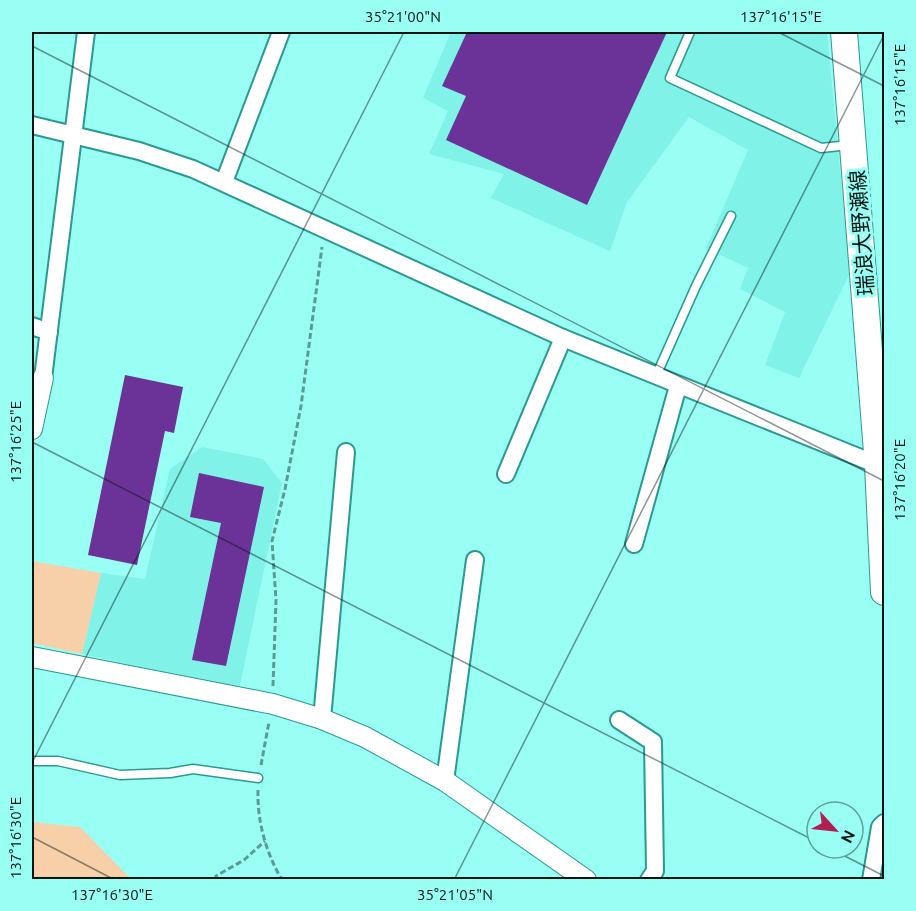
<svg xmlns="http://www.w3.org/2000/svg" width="916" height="911" font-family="Ubuntu,'Noto Sans JP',sans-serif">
<rect width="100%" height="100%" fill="#99fff4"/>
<g fill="#81f2e7">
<path d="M451,32H827L850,273L799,378L765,365L785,312L740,289L748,268L706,248L748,150L689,117L627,202L610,251L491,198L504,174L429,154L448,111L423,98Z"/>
<path d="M202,447L263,459L282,483L239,690L82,654L101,573L145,579L170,469Z"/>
</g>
<g fill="#f7d0a9">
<path d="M32,561L101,573L82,654L32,643Z"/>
<path d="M32,822L80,827L131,879H32Z"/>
</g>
<g fill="#6b3397">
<path d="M467,32H667L587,205L446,140L466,96L442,86Z"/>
<path d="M125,375L183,387L174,433L165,431L137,565L88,555Z"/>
<path d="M199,473L264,487L226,666L192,660L221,523L190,517Z"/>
</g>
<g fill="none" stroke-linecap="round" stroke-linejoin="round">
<g stroke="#2b998f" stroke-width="11">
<g id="service">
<path d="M690,32L670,78L821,148L850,145"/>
<path d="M656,376L696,286L731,216"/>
<path d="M32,761H58L120,775L170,773L193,769L258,778"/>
</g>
</g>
<g stroke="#2b998f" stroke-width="20">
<g id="minor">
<path d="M32,125L139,151L193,169L563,338L878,465"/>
<path d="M224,182L281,32"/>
<path d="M32,326L49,332"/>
<path d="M43,378L86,32"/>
<path d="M506,474L563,338"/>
<path d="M634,544L678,386"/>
<path d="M322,719L346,452"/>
<path d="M619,720L653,742L655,871L649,880"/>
<path d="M445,781L475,560"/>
<path d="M871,880L880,827L884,823"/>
</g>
</g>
<g stroke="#2b998f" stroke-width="22">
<g id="tertiary">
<path d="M32,429L43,378"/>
<path d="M32,657L273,704L322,719L365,737L445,781L586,880"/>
</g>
</g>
<g stroke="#2b998f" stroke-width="28">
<path id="primary" d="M844,32L878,465L884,592"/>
</g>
<g stroke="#599c95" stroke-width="3" stroke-dasharray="6 3" stroke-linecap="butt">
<path d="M273,686L276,600L272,541L285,489L301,406L322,247"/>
<path d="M261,765L269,722"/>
<path d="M258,790C257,821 266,853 282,880"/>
<path d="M216,880V876L244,860L265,841"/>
</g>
<use href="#service" stroke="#fff" stroke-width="8"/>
<use href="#minor" stroke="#fff" stroke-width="16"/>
<use href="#tertiary" stroke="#fff" stroke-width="20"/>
<use href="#primary" stroke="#fff" stroke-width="26"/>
</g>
<path fill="none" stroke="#011513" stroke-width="1.5" stroke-opacity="0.45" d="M778,32L884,86M32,46L884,481M32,442L817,842M32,763L404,32M32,837L115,880M829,848L884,876M454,880L884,35"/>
<g text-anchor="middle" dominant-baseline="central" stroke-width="6" stroke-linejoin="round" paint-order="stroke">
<g font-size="21" fill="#011513" stroke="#99fff4">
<text transform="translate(861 233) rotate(-94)">瑞浪大野瀬線</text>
</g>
</g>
<rect width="916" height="911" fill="none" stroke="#99fff4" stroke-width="66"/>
<g transform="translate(835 830) rotate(117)"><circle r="28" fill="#99fff4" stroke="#5ca19a" stroke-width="1.5"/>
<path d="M0-4.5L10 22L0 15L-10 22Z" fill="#b01f52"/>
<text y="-9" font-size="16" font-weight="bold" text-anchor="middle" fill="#011513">N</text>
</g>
<rect x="33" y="33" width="850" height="845" fill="none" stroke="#011513" stroke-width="2"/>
<g font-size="15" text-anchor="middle" fill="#011513">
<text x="403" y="22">35°21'00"N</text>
<text x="781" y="22">137°16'15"E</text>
<text transform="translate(900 85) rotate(-90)" y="5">137°16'15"E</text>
<text transform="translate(16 442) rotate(-90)" y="5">137°16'25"E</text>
<text transform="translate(900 480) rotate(-90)" y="5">137°16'20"E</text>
<text transform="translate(16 838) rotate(-90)" y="5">137°16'30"E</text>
<text x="112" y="900">137°16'30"E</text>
<text x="455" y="900">35°21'05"N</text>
</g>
</svg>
